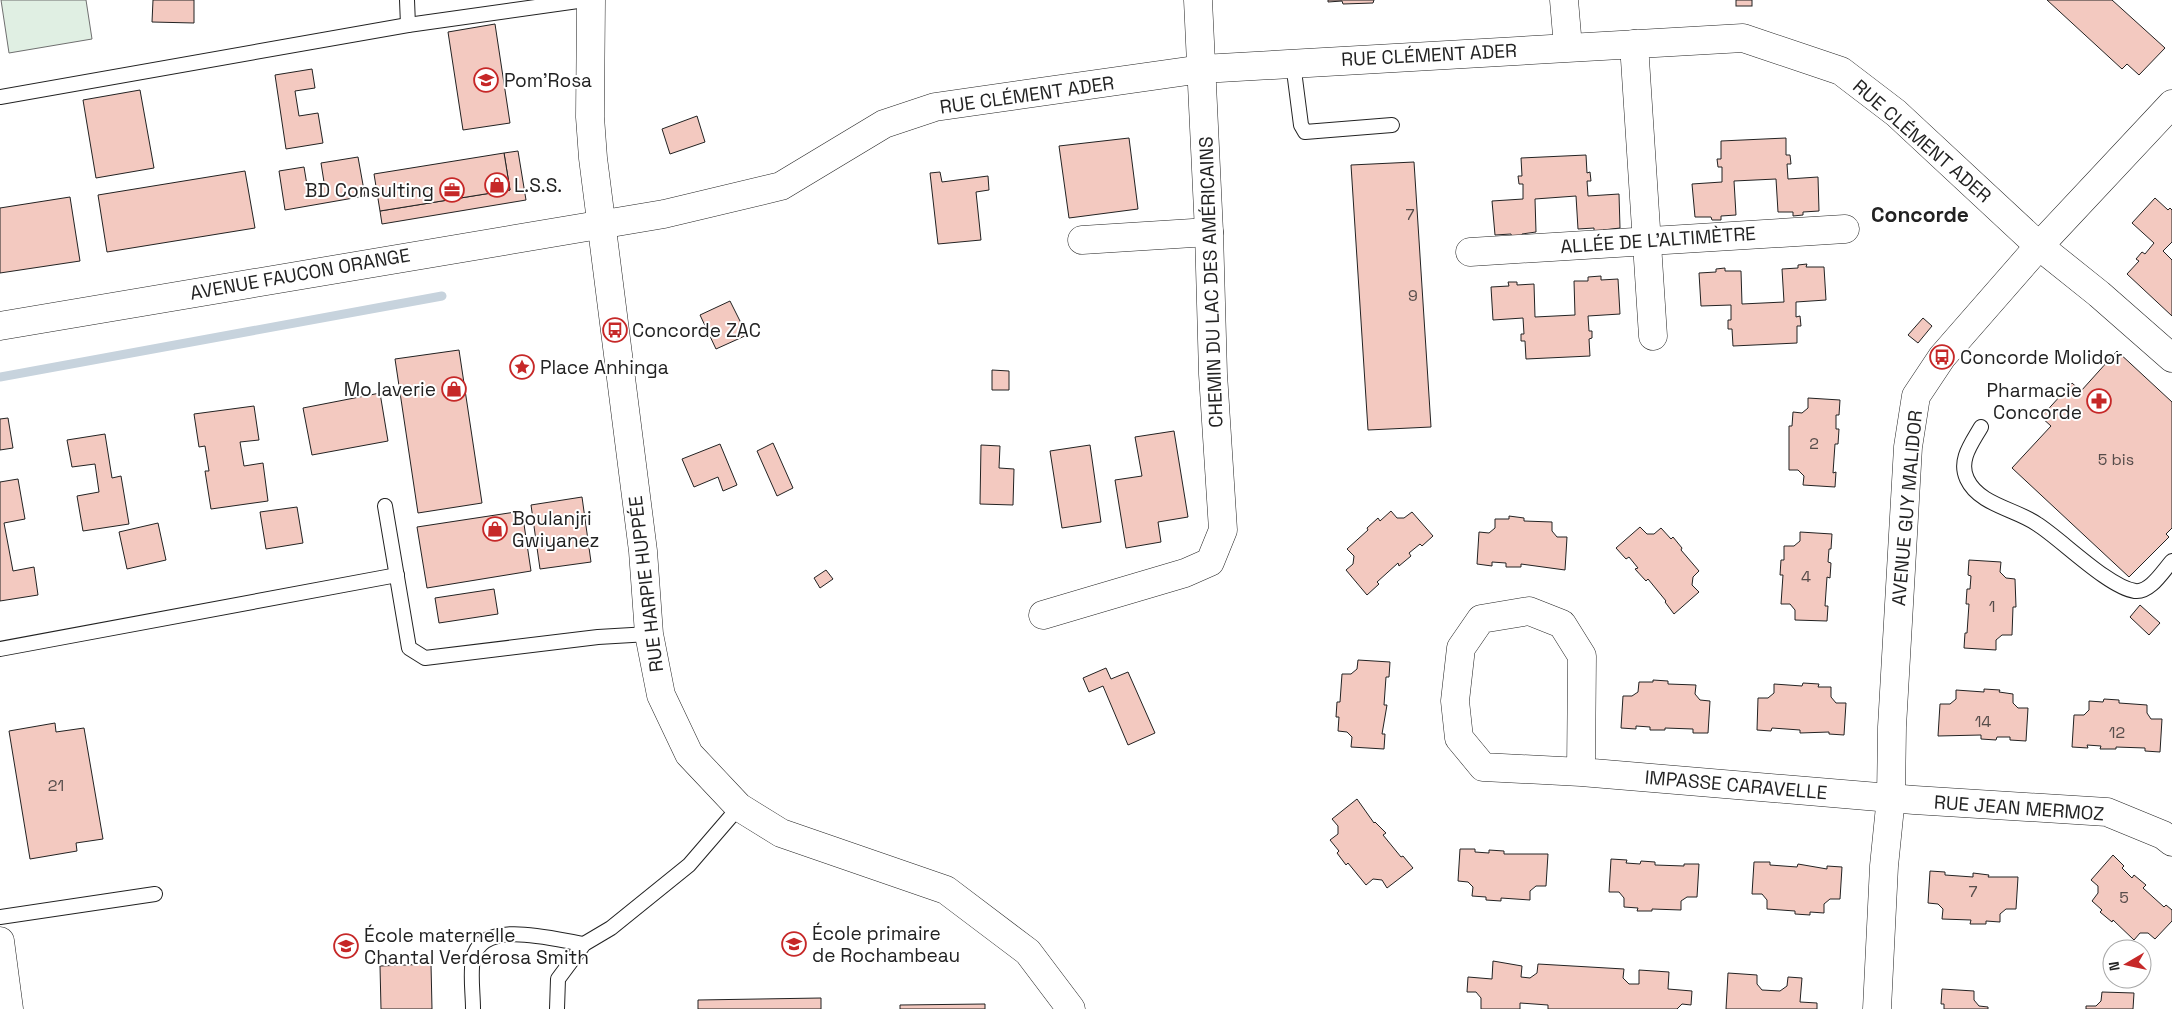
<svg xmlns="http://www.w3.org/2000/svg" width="2172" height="1009" font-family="'Space Grotesk',sans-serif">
<rect width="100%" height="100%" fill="#fff"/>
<path fill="#e0efe3" stroke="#6f6f6f" d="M1,0H86L92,39L9,53Z"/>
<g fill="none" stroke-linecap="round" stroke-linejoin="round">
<path stroke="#c7d3dd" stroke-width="9" d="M0,377L442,296"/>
</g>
<g fill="#f3c9c0" stroke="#222">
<path d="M153,0H194V23L152,22Z"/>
<path d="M1328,0H1374L1373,3L1343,4L1342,1L1328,2Z"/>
<rect x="1736" y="0" width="16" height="6"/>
<path d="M2047,0H2112L2165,48L2139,75L2127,64L2122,69Z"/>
<path d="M495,24L510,123L463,130L448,32Z"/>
<path d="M312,69L315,88L295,91L299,116L318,113L323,143L286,149L275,75Z"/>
<path d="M140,90L154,168L96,178L83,100Z"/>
<path d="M697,116L705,142L670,154L662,129Z"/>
<path d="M1129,138L1138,209L1069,218L1059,146Z"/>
<path d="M1786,138V155H1790L1791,164H1787L1788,179L1818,177L1819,211L1803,212V215L1793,216V212H1778L1776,179L1734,181L1736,215L1721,216V220H1712L1711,217H1695L1692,184L1722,182V167H1718L1717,159H1721V141Z"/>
<path d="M518,151L526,200L382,224L380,211L510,190L504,153Z"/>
<path d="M504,153L510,190L380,211L374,174Z"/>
<path d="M1586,155L1587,173L1590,172L1591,181H1587L1588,196L1619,194L1620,228L1603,230L1604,232L1594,233V228L1578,229L1576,196L1535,199L1536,232L1522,234V237L1512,238L1511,234L1495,235L1492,201L1523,199V184H1519L1518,176H1522L1521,158Z"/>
<path d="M358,157L365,196L285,210L279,171L304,167L307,185L324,182L321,163Z"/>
<path d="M1414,162L1431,427L1368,430L1351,165Z"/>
<path d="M245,171L255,228L107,252L98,195Z"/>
<path d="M940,172L942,182L988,176L989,190L976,192L981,240L938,244L930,173Z"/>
<path d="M70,197L80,261L0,273V208Z"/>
<path d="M2155,198L2168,210L2170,208L2172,210V242L2163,251L2172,260V316L2127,274L2139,261L2136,259L2142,252L2145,254L2154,243L2132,223Z"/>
<path d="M1807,264L1806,267H1824L1826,300L1796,302V317L1800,316L1801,326H1797V343L1733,346L1732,329H1728V320H1731V305L1701,306L1699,273L1716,272V269L1725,268V271H1741L1742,304L1784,302L1782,269L1798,268V265Z"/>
<path d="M1601,276V280L1618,279L1620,314L1588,316L1589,331H1592V338L1589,339L1590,356L1526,359L1525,341H1521V334H1524L1523,318L1493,320L1491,287L1509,286L1508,282H1517V285L1534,284L1535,317L1575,315L1574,281H1588V277Z"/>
<path d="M730,301L747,335L716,349L700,315Z"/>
<path d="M1923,318L1932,326L1918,343L1908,335Z"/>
<path d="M459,350L482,503L418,513L395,359Z"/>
<path d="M2117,351L2172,402V528L2166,534L2169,537L2129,577L2012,468L2051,426L2041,417L2072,383L2081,391Z"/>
<path d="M992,370L1009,371V390H992Z"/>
<path d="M380,393L388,441L312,455L303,408Z"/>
<path d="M1808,398L1840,400L1839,415H1836V429H1839L1838,444H1835L1833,473L1836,472L1835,487L1803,485L1804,476L1798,470H1789V426H1792L1793,412L1802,413L1808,408Z"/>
<path d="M254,406L259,440L240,442L244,466L263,463L268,501L211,509L205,471H209L205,446L199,447L194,414Z"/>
<path d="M8,418L13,448L0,450V419Z"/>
<path d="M1174,431L1188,517L1158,522L1161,542L1126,548L1115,480L1142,476L1135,437Z"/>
<path d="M105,434L112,478L121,476L129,524L83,531L77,496L99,492L95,464L72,467L67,440Z"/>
<path d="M773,443L793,488L777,496L757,451Z"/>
<path d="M720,444L737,485L723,491L718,477L694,487L682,459Z"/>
<path d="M981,445L1000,446L999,468L1014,469L1013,505L980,504Z"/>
<path d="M1090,445L1101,522L1062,528L1050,451Z"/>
<path d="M18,479L25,519L4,523L13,571L34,567L38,595L0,601V482Z"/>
<path d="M582,497L591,562L540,569L531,505Z"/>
<path d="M297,507L303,543L266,549L260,512Z"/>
<path d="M522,511L531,571L427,588L417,527Z"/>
<path d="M1391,511L1397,518H1404L1412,512L1433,536L1422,546L1420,544L1409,553L1411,556L1399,566L1398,563L1377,582L1379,584L1367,595L1346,570L1353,564L1354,556L1347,549L1368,530L1367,528L1378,518L1380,521Z"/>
<path d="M1509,516L1524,518V521L1552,522V531L1557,537H1567L1565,570L1521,564V567H1506V563L1492,562V566L1477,564L1479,532L1489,533L1495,528V519H1509Z"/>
<path d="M158,523L166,560L127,569L119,532Z"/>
<path d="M1640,527L1647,534H1654L1661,528L1671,539L1673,537L1682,548L1681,550L1699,571L1693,577L1692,585L1699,592L1674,614L1665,602L1666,601L1648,579L1646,581L1635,569L1638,568L1629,557L1626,559L1616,548Z"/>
<path d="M1800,532L1832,534L1831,549H1829L1828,562L1831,563L1830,578L1827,577L1825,606H1828L1827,621L1795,620V610L1790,604H1781L1783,575H1780L1781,560H1784V546H1794L1800,541Z"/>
<path d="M1969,560L2001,562L2000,572L2006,578L2015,579L2016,607H2013L2012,635H2002L1996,640V650L1964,648L1965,633H1967L1969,604H1966L1967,589H1970L1971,576L1968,575Z"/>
<path d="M826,570L833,579L820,588L814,578Z"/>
<path d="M494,589L498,614L439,623L435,598Z"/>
<path d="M2140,605L2160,623L2149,635L2130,617Z"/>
<path d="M1358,660L1390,662L1389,677H1386L1384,705H1387L1382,734H1385L1384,749L1351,747L1352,737L1347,732L1338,731L1339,717H1336L1337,702H1340L1342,674H1351L1357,669Z"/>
<path d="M1106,668L1111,679L1128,672L1155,733L1128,745L1103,686L1089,692L1083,678Z"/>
<path d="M1653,680L1668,681V684L1696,685L1695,694L1700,700L1710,701L1708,733H1693V729L1665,728V730H1650V727L1636,726V729L1621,728L1623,696H1632L1638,692L1639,682H1653Z"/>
<path d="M1803,683L1819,684L1818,687H1831V697L1836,703H1846L1844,735L1829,734V732L1800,733V730L1772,728L1771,731L1757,730L1758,698H1768L1774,693V684L1802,686Z"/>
<path d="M1984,689L2000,690L1999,692L2013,694V703L2018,708H2028L2026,741L2010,740V737H1997L1996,740L1981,739V735L1938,736L1940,704H1950L1956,699V690L1984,692Z"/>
<path d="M2104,699L2119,700V703L2147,705V713L2151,719H2162L2160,752L2145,751V748L2116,747V749H2100L2101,746L2087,745L2088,748L2072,747L2074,715H2084L2089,710V701L2103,702Z"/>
<path d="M55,723L56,732L84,728L103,839L76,843L77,851L30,859L9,731Z"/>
<path d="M1357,799L1374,823L1375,822L1386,833L1383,835L1401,857L1403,856L1413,868L1387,888L1382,880L1373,879L1366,885L1348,863L1346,865L1337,853L1339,851L1330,840L1338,834V826L1332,819Z"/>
<path d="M1460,849H1475V852L1489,853V850L1504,851V854H1548L1546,886H1536L1530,891V900L1501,898V901L1486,900V897L1472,896L1473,887L1468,882L1458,881Z"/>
<path d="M2113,855L2124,866L2122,868L2132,878L2134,875L2146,885L2143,888L2164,907L2166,905L2172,910V921L2155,939L2148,933H2140L2134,940L2113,920L2112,922L2100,912L2102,910L2092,901L2098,893V886L2091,880Z"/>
<path d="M1611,859L1627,860L1626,863L1640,864L1641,861L1655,862V865L1684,866V864H1699L1697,897H1687L1681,901V910L1652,909V911H1637L1638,908L1624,907V898L1619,892H1609Z"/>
<path d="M1754,862H1770V865L1797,867L1798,864L1827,869V866L1842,867L1840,899H1830L1824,904V913L1810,912V915L1795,914V911L1767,909V900L1762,894H1752Z"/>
<path d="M1930,871L1945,872V875L1973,877V873L1989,875L1988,877H2018L2016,909H2006L2000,914V922L1986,921V924H1970L1971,920L1942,919L1943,909L1938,904L1928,903Z"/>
<path d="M1493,961L1522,966L1521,977L1530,978L1537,973L1538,964L1624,969L1623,978L1629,984H1639V970L1669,972L1668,989L1692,991L1691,1005L1682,1004L1677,1009H1548V1005L1520,1003V1009H1481V998L1476,992H1467L1468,977L1492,979Z"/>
<path d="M431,964L432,1009H381L380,966Z"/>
<path d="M1728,973L1757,975V984L1762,990L1780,991L1787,986L1788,977L1802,978L1800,1002L1817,1003V1009H1726Z"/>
<path d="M1942,989L1974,991V1000L1979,1006L1988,1007V1009H1944V1004H1941Z"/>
<path d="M2102,992L2134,993L2133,1009H2086V1006H2096L2101,1001Z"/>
<path d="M821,998V1009H698V1000Z"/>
<path d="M985,1004V1009H900V1005Z"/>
</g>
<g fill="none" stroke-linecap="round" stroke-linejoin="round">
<g stroke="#222" stroke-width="16">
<g id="lane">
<path d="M407,0L408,25"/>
<path d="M1293,63L1301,125L1305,132L1392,125"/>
<path d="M0,97L408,25L585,0"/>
<path d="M1981,427C1972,443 1958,460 1967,479C1979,505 2016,509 2037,524C2061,539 2108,587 2135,591C2150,593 2163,571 2172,561"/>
<path d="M385,506L409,648L425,658L598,637L649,634"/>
<path d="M0,649L397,575"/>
<path d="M0,917L155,894"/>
<path d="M473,1009C473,993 470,974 473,959C482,917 555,940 584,944"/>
<path d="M557,1009L558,979L584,944L611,928L689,865L739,807"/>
</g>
</g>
<g stroke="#222" stroke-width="29">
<g id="street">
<path d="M591,0L590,117L593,158L643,551L649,634L661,695L689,754L739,807L781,833L946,890L1028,952L1071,1009"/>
<path d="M1564,0L1568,47"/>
<path d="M1634,44L1653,336"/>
<path d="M1082,240L1209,232"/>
<path d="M1470,252L1845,229"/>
<path d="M0,326L664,214L781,186L884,124L935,107L1202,69L1743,38L1841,71L1896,113L2039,246L2099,294L2172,358"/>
<path d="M1043,615L1185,573L1210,562L1223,530L1213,374L1209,232L1198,0"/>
<path d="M1581,772L1582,656L1562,624L1529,611L1481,619L1461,648L1455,701L1459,738L1483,767L1581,772L1914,800L2107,812L2163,835L2172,842"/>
<path d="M0,941L9,1009"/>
<path d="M1877,1009L1884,866L1891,797L1892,727L1908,447L1916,396L1942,357L2039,246L2172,104"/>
</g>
</g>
<use href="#lane" stroke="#fff" stroke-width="14"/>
<use href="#street" stroke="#fff" stroke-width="28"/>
</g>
<defs>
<g id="school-ring" transform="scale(1.25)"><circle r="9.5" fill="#fff" stroke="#c62828" stroke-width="1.5"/><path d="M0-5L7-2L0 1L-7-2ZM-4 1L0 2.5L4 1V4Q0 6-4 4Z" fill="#c62828"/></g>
<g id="shop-ring" transform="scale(1.25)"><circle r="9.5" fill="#fff" stroke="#c62828" stroke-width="1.5"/><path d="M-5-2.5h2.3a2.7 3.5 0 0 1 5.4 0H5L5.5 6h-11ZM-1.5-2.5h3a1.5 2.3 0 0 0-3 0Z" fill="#c62828"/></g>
<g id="office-ring" transform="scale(1.25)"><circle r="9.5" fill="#fff" stroke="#c62828" stroke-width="1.5"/><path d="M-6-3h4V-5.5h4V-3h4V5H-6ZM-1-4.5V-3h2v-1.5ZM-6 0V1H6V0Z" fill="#c62828"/></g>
<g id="bus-ring" transform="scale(1.25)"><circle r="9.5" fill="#fff" stroke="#c62828" stroke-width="1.5"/><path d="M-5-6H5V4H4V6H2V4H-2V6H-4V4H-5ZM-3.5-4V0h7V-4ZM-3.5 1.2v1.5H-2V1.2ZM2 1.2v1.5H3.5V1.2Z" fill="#c62828"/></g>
<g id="sight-ring" transform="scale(1.25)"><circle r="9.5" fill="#fff" stroke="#c62828" stroke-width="1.5"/><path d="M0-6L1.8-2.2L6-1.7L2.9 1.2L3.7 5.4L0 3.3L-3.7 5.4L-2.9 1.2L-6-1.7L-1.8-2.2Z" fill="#c62828"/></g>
<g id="pharmacy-ring" transform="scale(1.25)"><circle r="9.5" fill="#fff" stroke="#c62828" stroke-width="1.5"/><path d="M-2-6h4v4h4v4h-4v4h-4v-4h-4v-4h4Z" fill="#c62828"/></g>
</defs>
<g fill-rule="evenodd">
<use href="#school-ring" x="486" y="80"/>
<use href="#shop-ring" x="497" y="185"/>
<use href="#office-ring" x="452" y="190"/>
<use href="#bus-ring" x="615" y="330"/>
<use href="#bus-ring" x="1942" y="357"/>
<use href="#sight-ring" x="522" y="367"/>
<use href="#shop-ring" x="454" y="389"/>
<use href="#pharmacy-ring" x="2099" y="401"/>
<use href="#shop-ring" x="495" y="529"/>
<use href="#school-ring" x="794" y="944"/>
<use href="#school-ring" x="346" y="946"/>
</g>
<g text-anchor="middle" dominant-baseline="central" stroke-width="4" stroke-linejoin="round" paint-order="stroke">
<g font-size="16" fill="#564c4a">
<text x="1410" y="214">7</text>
<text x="1413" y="295">9</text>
<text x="1814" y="443">2</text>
<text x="2116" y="459">5 bis</text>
<text x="1806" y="576">4</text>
<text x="1992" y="606">1</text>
<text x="1983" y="721">14</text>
<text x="2117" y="732">12</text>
<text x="56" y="785">21</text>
<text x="1973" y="891">7</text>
<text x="2124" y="897">5</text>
</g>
<g font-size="19" fill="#222" stroke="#fff">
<text transform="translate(1429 55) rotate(-3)">RUE CLÉMENT ADER</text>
<text transform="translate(1027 95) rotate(-8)">RUE CLÉMENT ADER</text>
<text transform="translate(1922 141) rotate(41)">RUE CLÉMENT ADER</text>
<text transform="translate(1658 240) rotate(-4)">ALLÉE DE L'ALTIMÈTRE</text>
<text transform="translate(300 274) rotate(-10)">AVENUE FAUCON ORANGE</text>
<text transform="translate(1211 282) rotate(-92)">CHEMIN DU LAC DES AMÉRICAINS</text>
<text transform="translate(1907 508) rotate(-85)">AVENUE GUY MALIDOR</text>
<text transform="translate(646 584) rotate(-97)">RUE HARPIE HUPPÉE</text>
<text transform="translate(1736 785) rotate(5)">IMPASSE CARAVELLE</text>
<text transform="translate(2019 808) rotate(4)">RUE JEAN MERMOZ</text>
</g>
<g font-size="19" fill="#222" stroke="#fff" text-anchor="start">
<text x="504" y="80">Pom'Rosa</text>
<text x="514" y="185">L.S.S.</text>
<text x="434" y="190" text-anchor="end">BD Consulting</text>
<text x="632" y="330">Concorde ZAC</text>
<text x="1960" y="357">Concorde Molidor</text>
<text x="540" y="367">Place Anhinga</text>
<text x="436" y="389" text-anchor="end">Mo laverie</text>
<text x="2082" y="390" text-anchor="end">Pharmacie<tspan x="2082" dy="22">Concorde</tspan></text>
<text x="512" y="518">Boulanjri<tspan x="512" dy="22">Gwiyanez</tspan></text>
<text x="812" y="933">École primaire<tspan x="812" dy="22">de Rochambeau</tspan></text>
<text x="364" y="935">École maternelle<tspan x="364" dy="22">Chantal Verderosa Smith</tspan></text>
</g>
<g font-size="21" font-weight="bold" fill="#222" stroke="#fff">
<text x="1920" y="214">Concorde</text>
</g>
</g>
<g transform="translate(2127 964) rotate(261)"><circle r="24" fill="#ffffff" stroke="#a7a7a7"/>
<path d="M0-4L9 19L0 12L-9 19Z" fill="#c62828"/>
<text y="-8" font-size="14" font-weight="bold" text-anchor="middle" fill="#222222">N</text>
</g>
</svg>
